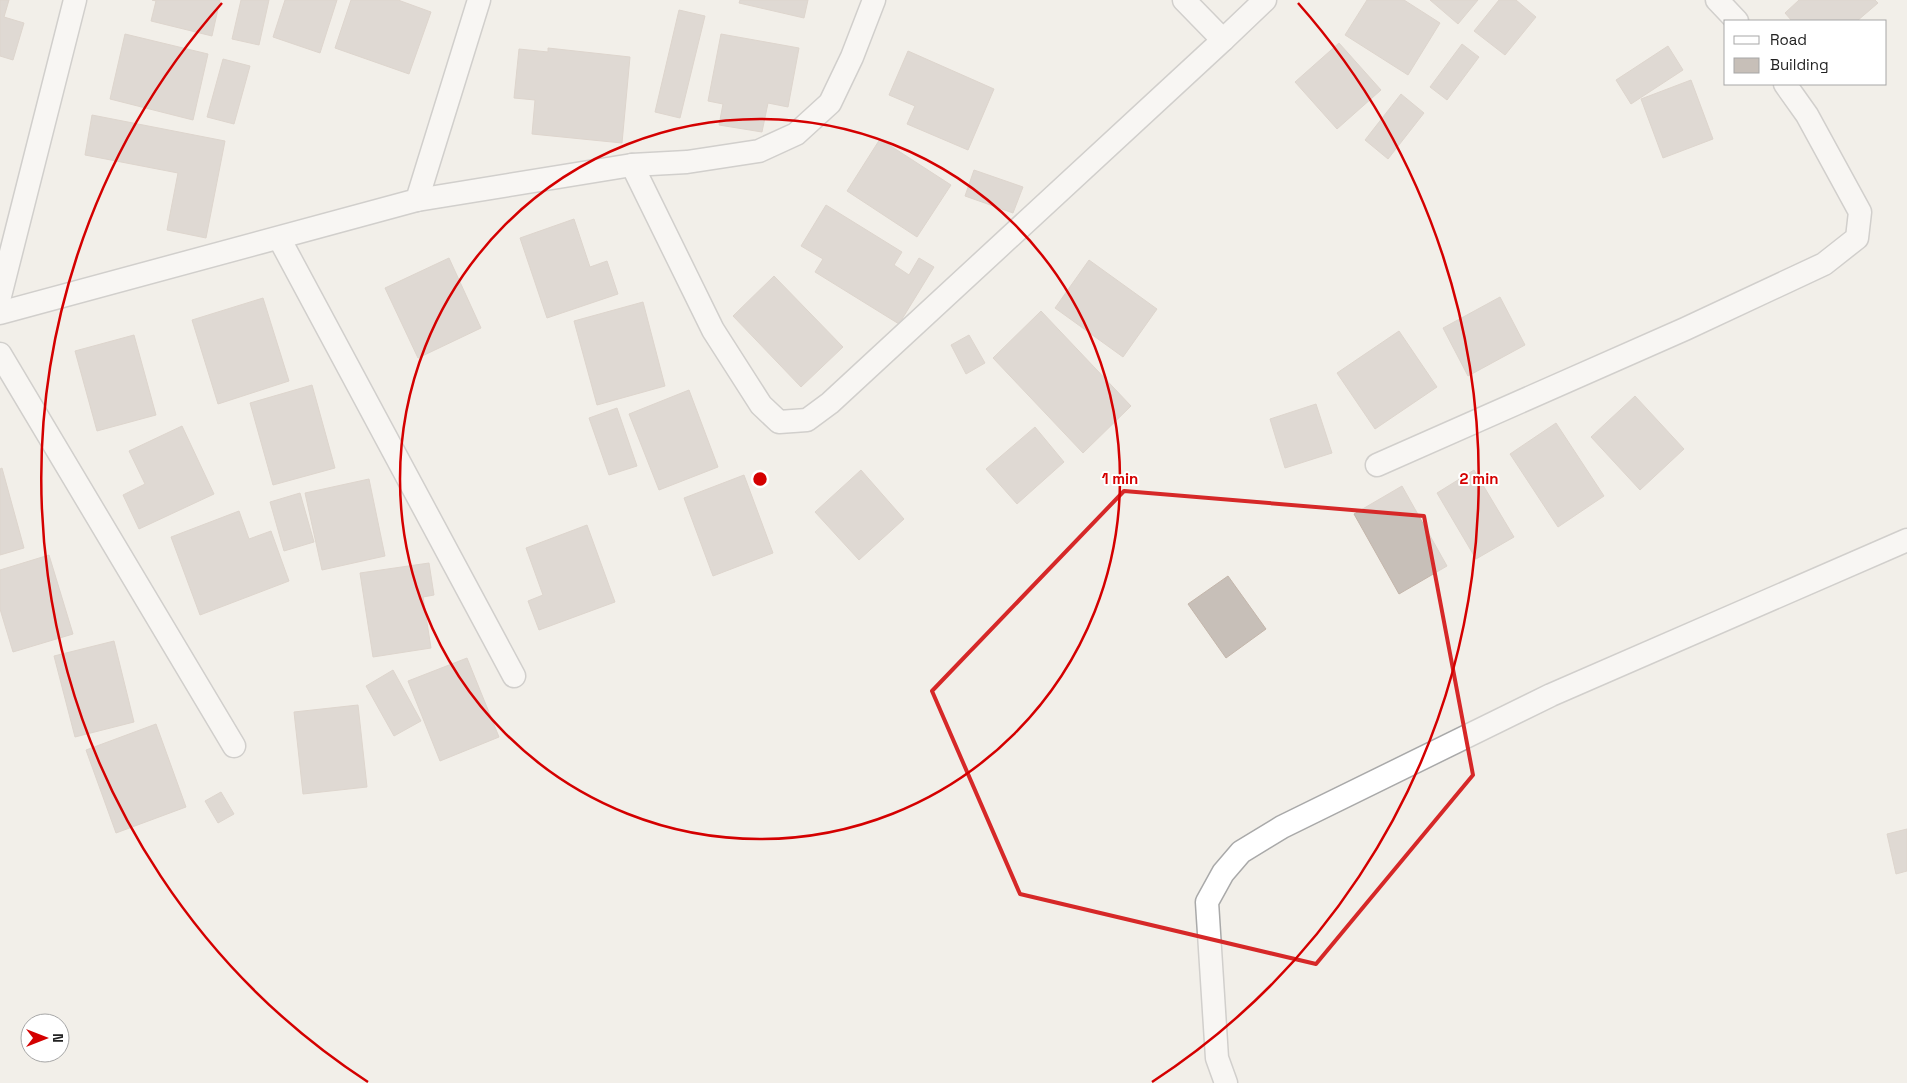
<svg xmlns="http://www.w3.org/2000/svg" width="1907" height="1083" font-family="'Space Grotesk',sans-serif">
<rect width="100%" height="100%" fill="#f2efe9"/>
<g fill="#c7bfb8" stroke="#c4b6ab">
<path d="M0,0H9L4,17L24,23L13,60L0,56Z"/>
<path d="M152,0H220L212,36L151,21L156,1Z"/>
<path d="M241,0H269L259,45L232,39Z"/>
<path d="M285,0H337L320,53L273,37Z"/>
<path d="M351,0H398L431,12L409,74L335,48Z"/>
<path d="M740,0H808L804,18L739,3Z"/>
<path d="M1367,0H1404L1440,23L1408,75L1345,35Z"/>
<path d="M1430,0H1478L1458,24Z"/>
<path d="M1499,0H1516L1536,17L1505,55L1474,31Z"/>
<path d="M1799,0H1875L1878,3L1857,21H1792L1785,13Z"/>
<path d="M679,10L705,16L680,118L655,112Z"/>
<path d="M125,34L208,54L193,120L110,99Z"/>
<path d="M721,34L799,48L788,107L768,103L762,132L719,125L723,104L708,101Z"/>
<path d="M1339,43L1381,90L1337,129L1295,82Z"/>
<path d="M1462,44L1479,57L1447,100L1430,87Z"/>
<path d="M1668,46L1683,70L1631,104L1616,80Z"/>
<path d="M548,48L630,57L622,143L532,134L535,100L514,98L519,49L548,52Z"/>
<path d="M908,51L994,89L968,150L907,124L915,106L889,95Z"/>
<path d="M223,59L250,66L234,124L207,117Z"/>
<path d="M1691,80L1713,139L1663,158L1641,99Z"/>
<path d="M1401,94L1424,113L1388,159L1365,140Z"/>
<path d="M92,115L225,141L206,238L167,230L178,173L85,155Z"/>
<path d="M880,139L951,185L917,237L847,191Z"/>
<path d="M974,170L1023,187L1013,213L965,196Z"/>
<path d="M826,205L902,252L894,265L909,275L919,258L934,267L899,324L815,272L823,259L801,246Z"/>
<path d="M574,219L590,267L607,261L618,294L547,318L520,238Z"/>
<path d="M449,258L481,328L418,358L385,288Z"/>
<path d="M1089,260L1157,309L1123,357L1055,308Z"/>
<path d="M774,276L843,347L801,387L733,316Z"/>
<path d="M1500,297L1525,345L1468,376L1443,328Z"/>
<path d="M263,298L289,381L218,404L192,320Z"/>
<path d="M643,302L665,386L597,405L574,321Z"/>
<path d="M1041,311L1131,406L1083,453L993,358Z"/>
<path d="M1399,331L1437,387L1375,429L1337,373Z"/>
<path d="M134,335L156,415L97,431L75,351Z"/>
<path d="M969,335L985,363L966,374L951,345Z"/>
<path d="M312,385L335,468L273,485L250,403Z"/>
<path d="M689,390L718,467L659,490L629,414Z"/>
<path d="M1635,396L1684,449L1640,490L1591,437Z"/>
<path d="M1316,404L1332,453L1285,468L1270,419Z"/>
<path d="M617,408L637,466L609,475L589,418Z"/>
<path d="M1556,423L1604,496L1558,527L1510,454Z"/>
<path d="M182,426L214,494L139,529L123,495L145,484L129,451Z"/>
<path d="M1035,427L1064,462L1017,504L986,469Z"/>
<path d="M2,468L24,548L0,555V469Z"/>
<path d="M861,470L904,519L859,560L815,512Z"/>
<path d="M1474,470L1514,537L1476,559L1437,493Z"/>
<path d="M744,475L773,553L713,576L684,498Z"/>
<path d="M369,479L385,556L322,570L305,493Z"/>
<path d="M1402,486L1447,566L1399,594L1354,514Z"/>
<path d="M300,493L314,542L284,551L270,502Z"/>
<path d="M239,511L249,539L271,531L289,581L200,615L171,537Z"/>
<path d="M587,525L615,602L539,630L528,601L543,595L526,548Z"/>
<path d="M49,555L73,634L13,652L0,609V570Z"/>
<path d="M429,563L434,595L423,597L431,648L373,657L360,573Z"/>
<path d="M1228,576L1266,629L1226,658L1188,604Z"/>
<path d="M114,641L134,722L75,737L54,656Z"/>
<path d="M467,658L499,737L440,761L408,681Z"/>
<path d="M393,670L421,721L394,736L366,686Z"/>
<path d="M358,705L367,787L303,794L294,712Z"/>
<path d="M156,724L186,807L116,833L86,750Z"/>
<path d="M221,792L234,814L218,823L205,801Z"/>
<path d="M1907,829V871L1896,874L1887,834Z"/>
</g>
<g fill="none" stroke-linecap="round" stroke-linejoin="round">
<g stroke="#a9a9a9" stroke-width="25">
<g id="street">
<path d="M1717,0L1737,21"/>
<path d="M1223,40L1265,0"/>
<path d="M632,165L713,330L761,405L779,422L807,420L830,403L1223,40L1184,0"/>
<path d="M417,200L632,165L687,162L759,151L796,134L830,103L852,57L874,0"/>
<path d="M279,238L514,676"/>
<path d="M0,296L75,0"/>
<path d="M0,313L417,200L479,0"/>
<path d="M0,354L234,746"/>
<path d="M1377,465L1685,329L1824,264L1857,238L1860,212L1807,115L1785,84"/>
<path d="M1226,1083L1217,1058L1207,902L1223,873L1241,852L1282,827L1551,695L1907,540"/>
</g>
</g>
<use href="#street" stroke="#fff" stroke-width="22"/>
</g>
<path d="M0 0H1907V1083H0ZM1124,491L1424,516L1473,775L1316,964L1020,894L932,691Z" fill="#f2efe9" fill-opacity=".55" fill-rule="evenodd"/>
<path fill="none" stroke="#d62828" stroke-width="4" stroke-linejoin="round" d="M1124,491L1424,516L1473,775L1316,964L1020,894L932,691Z"/>
<g fill="none" stroke="#d40000" stroke-width="2.5">
<circle cx="760" cy="479" r="360"/>
<path d="M368 1082A719 719 0 0 1 222 3M1298 3A719 719 0 0 1 1152 1082"/>
</g>
<circle cx="760" cy="479" r="8" fill="#d40000" stroke="#fff" stroke-width="2.5"/>
<g font-size="15" text-anchor="middle" font-weight="bold" fill="#d40000" stroke="#fff" stroke-width="4" stroke-linejoin="round" paint-order="stroke">
<text x="1120" y="484">1 min</text>
<text x="1479" y="484">2 min</text>
</g>
<rect x="1724" y="20" width="162" height="65" fill="#ffffff" stroke="#a7a7a7"/>
<rect x="1734" y="36" width="25" height="8" fill="#ffffff" stroke="#a7a7a7"/>
<text x="1770" y="45" font-size="15" fill="#222222">Road</text>
<rect x="1734" y="58" width="25" height="15" fill="#c7bfb8" stroke="#a7a7a7"/>
<text x="1770" y="70" font-size="15" fill="#222222">Building</text>
<g transform="translate(45 1038) rotate(90)"><circle r="24" fill="#ffffff" stroke="#a7a7a7"/>
<path d="M0-4L9 19L0 12L-9 19Z" fill="#d40000"/>
<text y="-8" font-size="14" font-weight="bold" text-anchor="middle" fill="#222222">N</text>
</g>
</svg>
